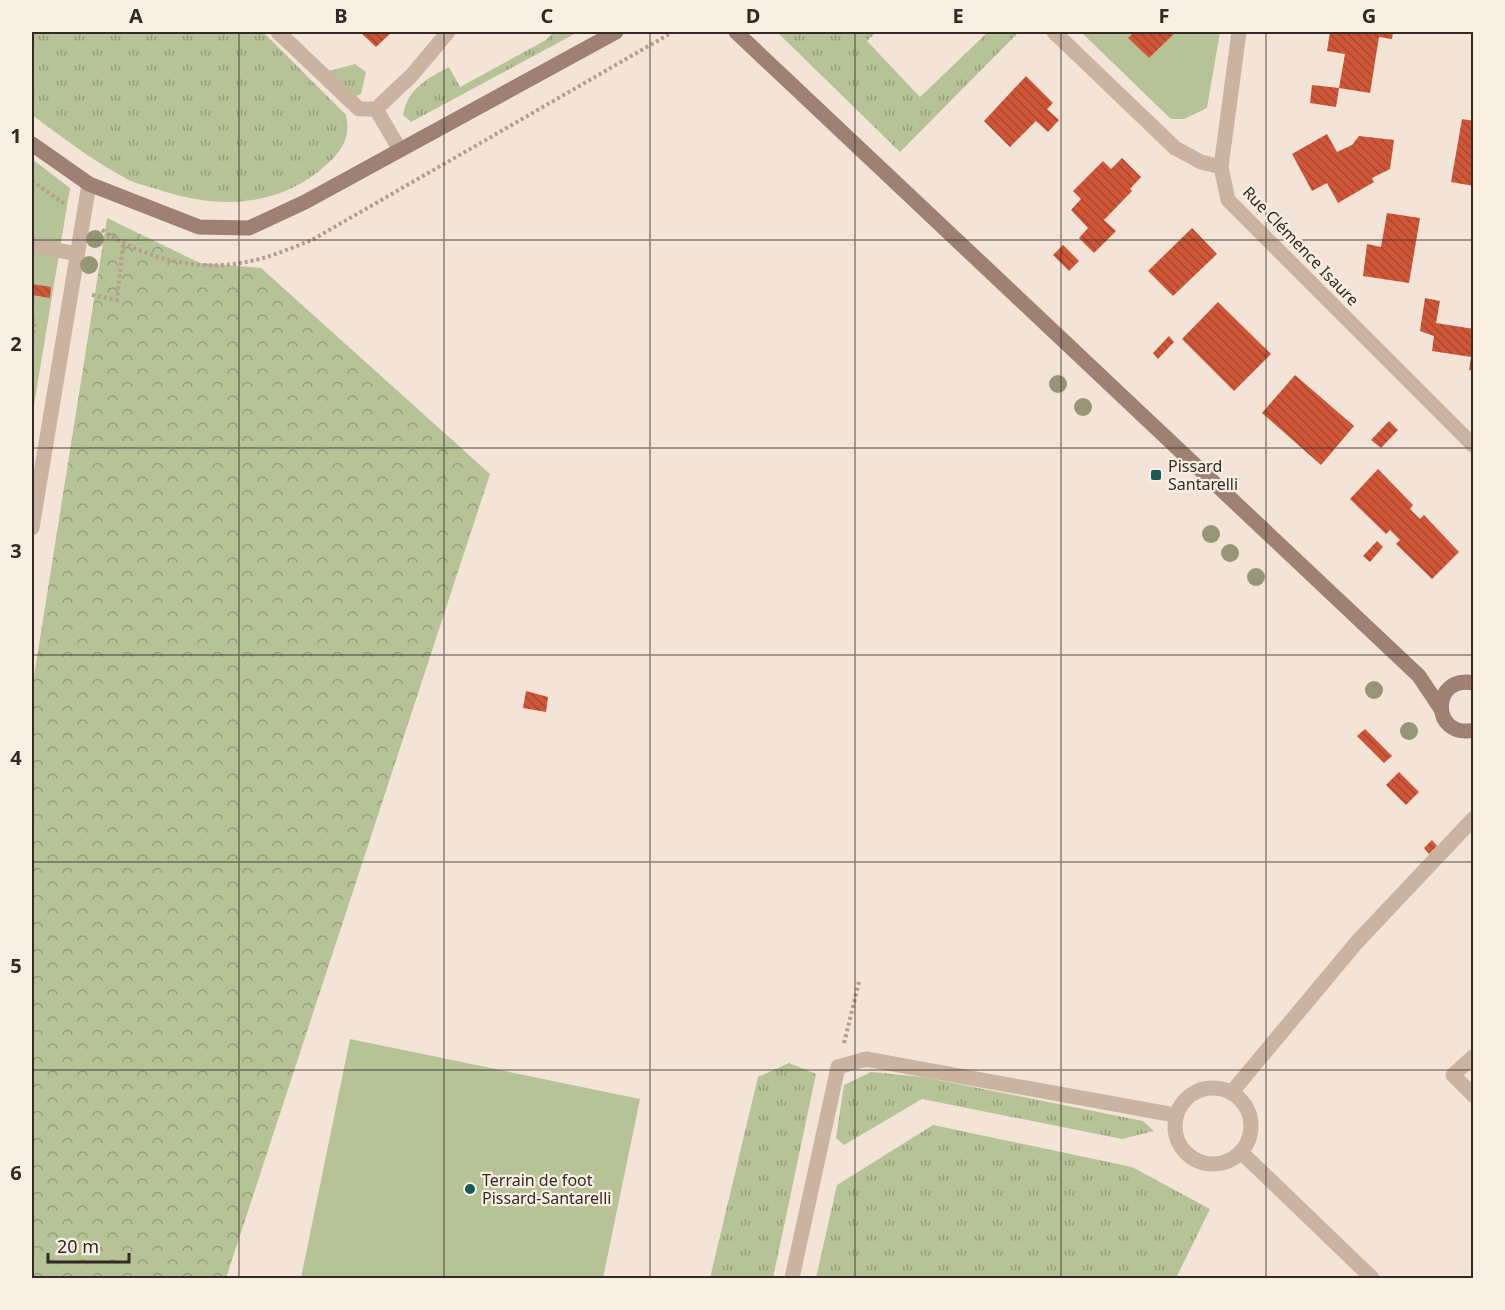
<svg xmlns="http://www.w3.org/2000/svg" width="1505" height="1310" font-family="'Noto Sans',sans-serif">
<defs>
<pattern id="grass-tufts" width="24" height="20" patternUnits="userSpaceOnUse" patternTransform="scale(1.5)"><rect width="24" height="20" fill="#b6c396"/><path d="M3 7l-1-3M5 7V3M7 7l1-3M15 17l-1-3M17 17v-4M19 17l1-3" fill="none" stroke="#959e7a"/></pattern>
<pattern id="forest-crowns" width="20" height="18" patternUnits="userSpaceOnUse" patternTransform="scale(1.5)"><rect width="20" height="18" fill="#b6c396"/><path d="M2 6a3 3 0 1 1 6 0M12 15a3 3 0 1 1 6 0" fill="none" stroke="#959e7a"/></pattern>
<pattern id="building-back-hatch" width="6" height="6" patternUnits="userSpaceOnUse" patternTransform="scale(1.5)"><rect width="6" height="6" fill="#d05638"/><path d="M-1 5l2 2M0 0l6 6M5-1l2 2" fill="none" stroke="#aa472f"/></pattern>
</defs>
<rect width="100%" height="100%" fill="#f3e4d7"/>
<g fill="url(#grass-tufts)">
<path d="M32,32H263L346,115C352,141 338,156 318,172C270,209 212,208 157,189C147,186 136,184 127,179C93,161 62,137 32,115Z"/>
<path d="M553,32H578L411,122L403,115C408,88 427,79 449,67L460,87L546,40Z"/>
<path d="M777,32H876L867,41L920,97L986,34L985,32H1019L900,152Z"/>
<path d="M355,64L366,72L361,94L356,96L329,71Z"/>
<path d="M789,1063L816,1074L773,1278H710L758,1077Z"/>
<path d="M871,1072L923,1077L1143,1121L1154,1131L1122,1139L922,1099L844,1145L836,1138L844,1085Z"/>
<path d="M933,1125L1132,1167L1210,1209L1176,1278H816L837,1185Z"/>
</g>
<path fill="url(#forest-crowns)" d="M107,218L200,263L261,268L490,474L226,1278H32V689Z"/>
<g fill="#b6c396">
<path d="M1081,32H1134L1128,38L1149,58L1176,32H1220L1207,108L1184,119H1171Z"/>
<path d="M32,159L70,188L32,417Z"/>
<path d="M350,1039L640,1099L603,1278H301Z"/>
</g>
<g fill="url(#building-back-hatch)">
<path d="M360,32H392L376,47Z"/>
<path d="M1134,32H1176L1149,58L1128,38Z"/>
<path d="M1330,32H1393L1392,39L1379,37L1370,93L1339,88L1336,107L1310,103L1312,85L1339,88L1345,54L1327,51Z"/>
<path d="M1026,76L1053,103L1047,109L1059,120L1048,132L1036,121L1010,147L984,121Z"/>
<path d="M1462,119L1474,121V186L1451,182Z"/>
<path d="M1327,134L1337,152L1352,145L1359,136L1394,140L1390,169L1372,178L1374,182L1338,203L1327,183L1312,191L1292,154Z"/>
<path d="M1122,158L1141,177L1130,189L1132,191L1104,220L1116,231L1094,253L1079,238L1088,228L1071,210L1081,199L1073,191L1103,161L1111,169Z"/>
<path d="M1387,213L1420,218L1409,283L1363,276L1367,244L1381,247Z"/>
<path d="M1192,228L1217,254L1173,296L1148,271Z"/>
<path d="M1063,245L1079,261L1069,271L1053,255Z"/>
<path d="M32,284L51,287L50,298L32,295Z"/>
<path d="M1425,298L1440,301L1436,323L1474,329V371L1469,370L1471,357L1432,351L1434,336L1420,331Z"/>
<path d="M1218,302L1271,354L1234,391L1182,339Z"/>
<path d="M1169,336L1174,342L1158,359L1153,353Z"/>
<path d="M1295,375L1354,426L1321,465L1262,413Z"/>
<path d="M1389,421L1398,430L1381,448L1371,440Z"/>
<path d="M1378,469L1413,505L1410,509L1420,519L1424,515L1459,552L1432,579L1396,544L1400,540L1390,530L1386,534L1350,499Z"/>
<path d="M1377,541L1383,547L1370,562L1363,556Z"/>
<path d="M526,691L548,697L546,712L523,708Z"/>
<path d="M1365,729L1392,756L1384,763L1357,736Z"/>
<path d="M1399,772L1419,792L1406,805L1386,785Z"/>
<path d="M1432,840L1437,846L1429,854L1424,848Z"/>
</g>
<g fill="none" stroke-linecap="round" stroke-linejoin="round">
<g stroke="#b79d8c" stroke-width="4" stroke-dasharray="3 3" stroke-linecap="butt">
<path d="M32,181L66,205"/>
<path d="M102,230C142,258 198,272 246,262C269,258 291,248 312,240L673,32"/>
<path d="M92,295L117,300L123,245"/>
<path d="M32,320L35,321L32,340"/>
<path d="M844,1043L859,982"/>
</g>
<g stroke="#cbb3a2" stroke-width="15">
<path d="M278,32L359,109H376L412,75L448,32"/>
<path d="M376,109L400,150"/>
<path d="M32,245L77,254"/>
<path d="M1474,1056L1453,1075L1474,1096"/>
<circle cx="1213" cy="1126" r="38"/>
<path d="M1231,1093L1357,942L1474,818"/>
<path d="M1242,1153L1372,1278"/>
<path d="M792,1278L838,1067L866,1059L1175,1115"/>
</g>
<g stroke="#cbb3a2" stroke-width="15">
<path d="M1054,32L1175,148L1201,162L1221,167L1228,200L1474,446"/>
<path d="M1221,167L1239,32"/>
<path d="M32,528L89,184"/>
</g>
<g stroke="#9f8173" stroke-width="15">
<path d="M736,32L1419,676L1441,709"/>
<path d="M32,144L89,184L199,227L249,228L305,202L616,32"/>
<path d="M1474,683C1430,674 1431,740 1474,730"/>
</g>
</g>
<g fill="#949676">
<circle cx="95" cy="239" r="9"/>
<circle cx="89" cy="265" r="9"/>
<circle cx="1058" cy="384" r="9"/>
<circle cx="1083" cy="407" r="9"/>
<circle cx="1211" cy="534" r="9"/>
<circle cx="1230" cy="553" r="9"/>
<circle cx="1256" cy="577" r="9"/>
<circle cx="1374" cy="690" r="9"/>
<circle cx="1409" cy="731" r="9"/>
</g>
<path fill="none" stroke="#352925" stroke-width="1.5" stroke-opacity="0.55" d="M239,32V1278M444,32V1278M650,32V1278M855,32V1278M1061,32V1278M1266,32V1278M32,240H1474M32,448H1474M32,655H1474M32,862H1474M32,1070H1474"/>
<g fill="#18595a" stroke="#faefe3" stroke-width="2">
<rect x="1150" y="469" width="12" height="12" rx="3"/>
<circle cx="470" cy="1189" r="6"/>
</g>
<g text-anchor="middle" dominant-baseline="central" stroke-width="4.5" stroke-linejoin="round" paint-order="stroke">
<g font-size="16" fill="#352925" stroke="#faefe3">
<text transform="translate(1301 246) rotate(46)">Rue Clémence Isaure</text>
</g>
<g font-size="16" fill="#352925" stroke="#faefe3" text-anchor="start">
<text x="1168" y="466">Pissard<tspan x="1168" dy="18">Santarelli</tspan></text>
<text x="482" y="1180">Terrain de foot<tspan x="482" dy="18">Pissard-Santarelli</tspan></text>
</g>
</g>
<rect width="1505" height="1310" fill="none" stroke="#faefe3" stroke-width="66"/>
<path d="M48 1253v9h81v-9" fill="none" stroke="#352925" stroke-width="3"/>
<text x="57" y="1253" font-size="18" fill="#352925" stroke="#faefe3" stroke-width="4.5" paint-order="stroke">20 m</text>
<rect x="33" y="33" width="1439" height="1244" fill="none" stroke="#352925" stroke-width="2"/>
<g font-size="20" text-anchor="middle" font-weight="bold" fill="#352925">
<text x="136" y="23">A</text>
<text x="341" y="23">B</text>
<text x="547" y="23">C</text>
<text x="753" y="23">D</text>
<text x="958" y="23">E</text>
<text x="1164" y="23">F</text>
<text x="1369" y="23">G</text>
<text x="16" y="143">1</text>
<text x="16" y="351">2</text>
<text x="16" y="558">3</text>
<text x="16" y="765">4</text>
<text x="16" y="973">5</text>
<text x="16" y="1180">6</text>
</g>
</svg>
